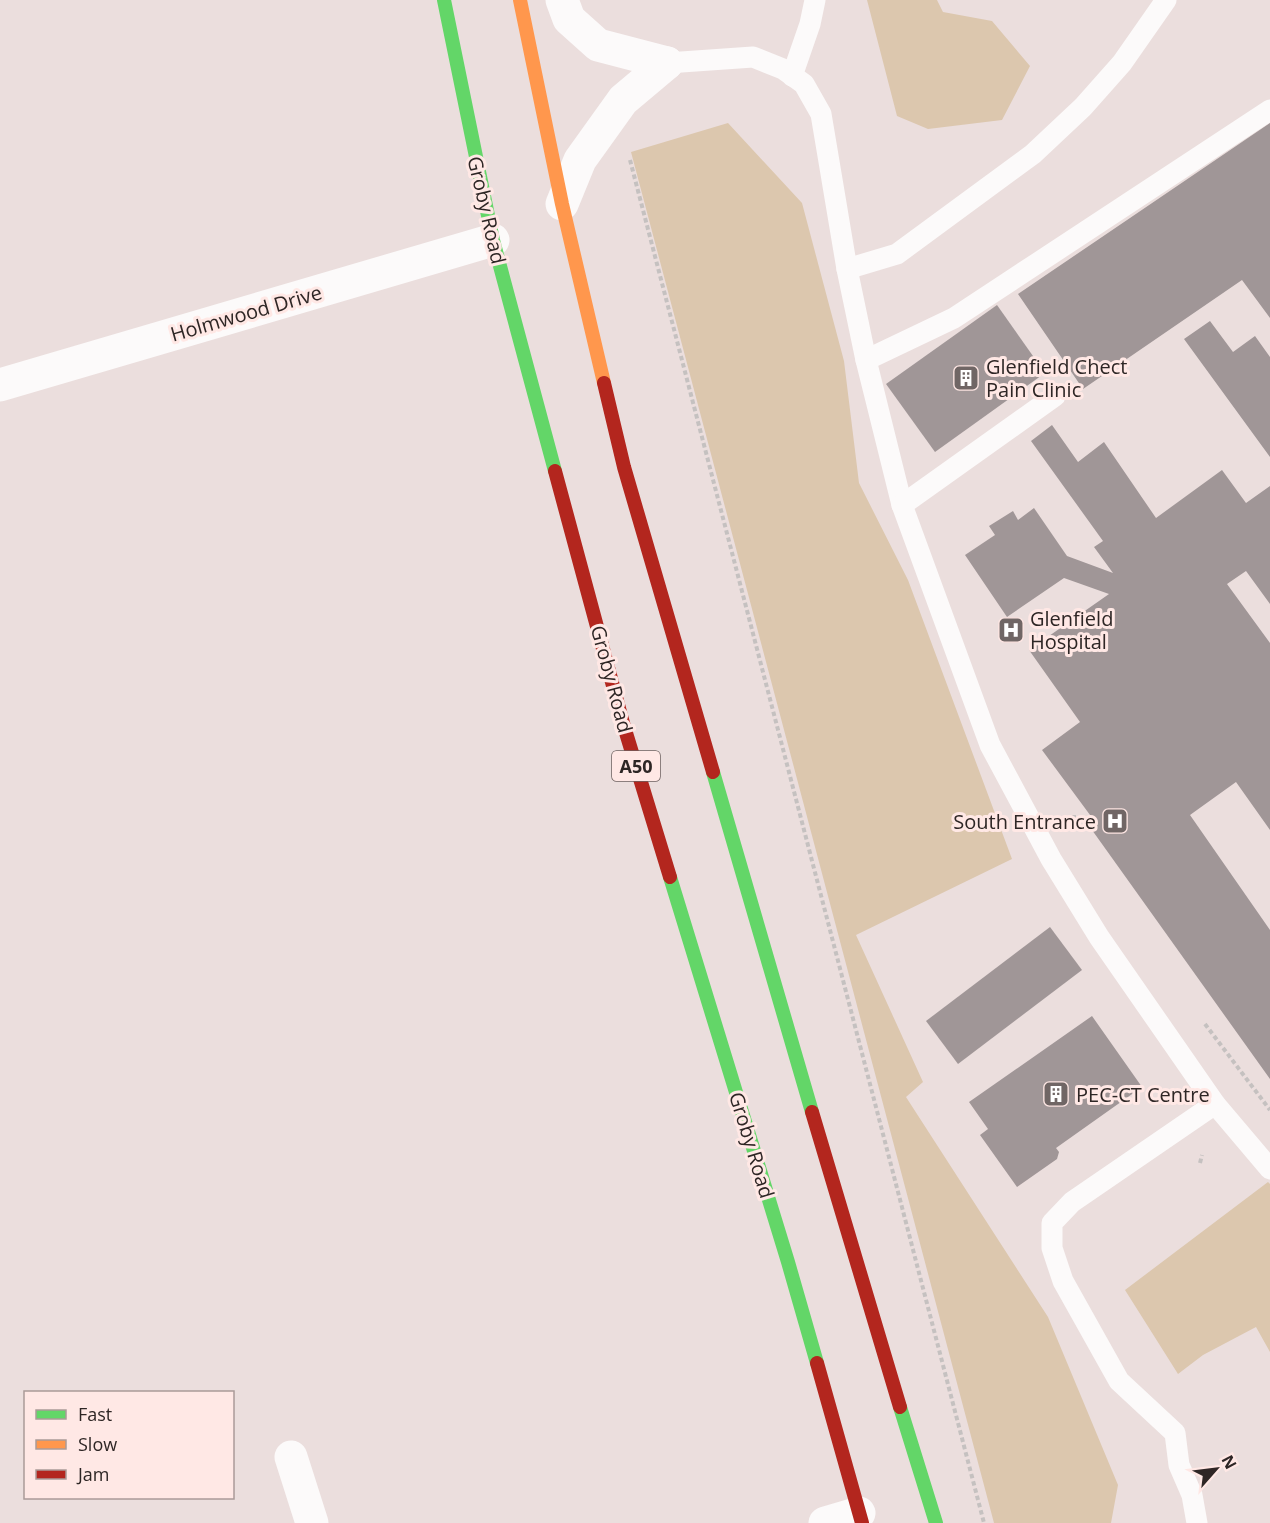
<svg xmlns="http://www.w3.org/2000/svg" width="1270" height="1523" font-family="'Open Sans',sans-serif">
<rect width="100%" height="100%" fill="#ebdedd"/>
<g fill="#dcc7ae">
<path d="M867,0H937L943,12L992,21L1030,66L1002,120L928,129L897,116Z"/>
<path d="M728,123L802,203L844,361L859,483L908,580L1012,859L856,935L923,1082L906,1097L1048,1317L1118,1485L1111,1523H994L631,152Z"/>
<path d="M1268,1182L1270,1184V1352L1256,1327L1203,1355L1178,1374L1125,1290Z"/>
</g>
<g fill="#a09697">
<path d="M1270,123V318L1242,280L1083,389L1018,294Z"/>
<path d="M997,305L1045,373L935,452L886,384Z"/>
<path d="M1210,321L1233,352L1255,336L1270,357V457L1184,339Z"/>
<path d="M1052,425L1078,462L1104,442L1156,518L1222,470L1246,503L1270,486V604L1246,571L1227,584L1270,643V830L1236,782L1190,815L1270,930V1079L1087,823L1093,819L1042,750L1080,722L1029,650L1109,594L1064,578L1007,617L965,555L995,535L989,526L1013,511L1018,520L1034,508L1067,556L1113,573L1094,547L1103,541L1031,441Z"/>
<path d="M1050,927L1082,970L958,1064L926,1021Z"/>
<path d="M1092,1016L1142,1087L1056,1148L1059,1152L1057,1159L1017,1187L980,1135L988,1129L969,1102Z"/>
</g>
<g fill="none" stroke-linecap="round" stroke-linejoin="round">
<g stroke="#c5c1c0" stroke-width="4" stroke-dasharray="4.5 3" stroke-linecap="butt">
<path d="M630,160L984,1523"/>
<path d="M1074,826V815"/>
<path d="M1205,1024L1270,1110"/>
<path d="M1200,1163L1202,1155"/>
</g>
<g stroke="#fcfafa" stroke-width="21">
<path d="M667,63L753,57L783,69L804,84L821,114L847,269L866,360L902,505L990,745L1051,859L1099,937L1215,1104L1270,1169"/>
<path d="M792,76L810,24L815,0"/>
<path d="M847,269L897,254L1033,154L1083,107L1122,63L1166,0"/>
<path d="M866,360L954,318L1270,110"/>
<path d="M902,505L1055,396"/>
<path d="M1197,1523L1192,1495L1179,1465L1175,1433L1119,1381L1063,1281L1052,1248V1223L1072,1202L1215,1104"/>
</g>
<g stroke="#fcfafa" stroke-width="33">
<path d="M562,0L569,19L598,45L667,63"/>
<path d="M562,204L580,160L623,100L667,63"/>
<path d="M0,385L493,240"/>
<path d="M291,1457L312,1523"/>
<path d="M825,1523L859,1513"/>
</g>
<g stroke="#63d668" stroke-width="14">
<path d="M444,0L493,240L555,471"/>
<path d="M713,772L812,1112"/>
<path d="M670,877L788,1262L817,1363"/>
<path d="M900,1407L936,1523"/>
</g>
<path stroke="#ff974d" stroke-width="14" d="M520,0L562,204L604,383"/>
<g stroke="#b3261e" stroke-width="14">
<path d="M604,383L624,467L713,772"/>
<path d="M555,471L623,723L670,877"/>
<path d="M812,1112L900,1407"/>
<path d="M817,1363L862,1523"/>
</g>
</g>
<defs>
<g id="building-square" transform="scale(1.35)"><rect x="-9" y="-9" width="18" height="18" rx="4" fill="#706665" stroke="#ffe8e5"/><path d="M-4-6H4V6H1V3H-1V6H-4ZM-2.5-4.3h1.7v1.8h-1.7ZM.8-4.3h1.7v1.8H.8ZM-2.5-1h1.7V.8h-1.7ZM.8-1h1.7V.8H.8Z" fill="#fff"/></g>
<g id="hospital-square" transform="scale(1.35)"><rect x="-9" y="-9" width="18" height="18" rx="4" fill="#706665" stroke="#ffe8e5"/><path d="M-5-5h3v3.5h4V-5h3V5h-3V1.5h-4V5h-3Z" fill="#fff"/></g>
</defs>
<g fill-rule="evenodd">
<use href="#building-square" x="966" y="378"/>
<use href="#hospital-square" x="1011" y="630"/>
<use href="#hospital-square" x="1115" y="821"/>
<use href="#building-square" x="1056" y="1094"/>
</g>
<g text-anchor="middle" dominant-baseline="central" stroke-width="6" stroke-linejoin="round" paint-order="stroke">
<rect fill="#ffe8e5" stroke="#6d605f" stroke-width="1.5" x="612" y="751" width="48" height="30" rx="4.5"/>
<g font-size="18" font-weight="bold" fill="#2e2625">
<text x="636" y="766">A50</text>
</g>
<g font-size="20" fill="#2e2625" stroke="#ffe8e5">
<text transform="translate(487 210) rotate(77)">Groby Road</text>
<text transform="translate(246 313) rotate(-16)">Holmwood Drive</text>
<text transform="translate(612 679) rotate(75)">Groby Road</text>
<text transform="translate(752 1145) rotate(73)">Groby Road</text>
</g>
<g font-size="20" fill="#2e2625" stroke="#ffe8e5" text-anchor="start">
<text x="986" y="366">Glenfield Chect<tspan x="986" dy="23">Pain Clinic</tspan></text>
<text x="1030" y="618">Glenfield<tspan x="1030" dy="23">Hospital</tspan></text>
<text x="1096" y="821" text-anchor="end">South Entrance</text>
<text x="1076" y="1094">PEC-CT Centre</text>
</g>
</g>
<rect x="24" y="1391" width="210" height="108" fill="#ffe8e5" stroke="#ab9a98" stroke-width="1.5"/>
<rect x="36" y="1410" width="30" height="9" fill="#63d668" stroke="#ab9a98" stroke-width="1.5"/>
<text x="78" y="1421" font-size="18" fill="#2e2625">Fast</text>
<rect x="36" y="1440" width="30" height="9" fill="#ff974d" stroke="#ab9a98" stroke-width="1.5"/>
<text x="78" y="1451" font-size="18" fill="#2e2625">Slow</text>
<rect x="36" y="1470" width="30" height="9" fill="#b3261e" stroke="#ab9a98" stroke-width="1.5"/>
<text x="78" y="1481" font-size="18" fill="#2e2625">Jam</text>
<g transform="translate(1216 1469) rotate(62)" stroke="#ffe8e5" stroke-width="4.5" paint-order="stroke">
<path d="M0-4.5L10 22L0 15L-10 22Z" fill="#2e2625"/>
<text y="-9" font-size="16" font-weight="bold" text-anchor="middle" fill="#2e2625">N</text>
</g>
</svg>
